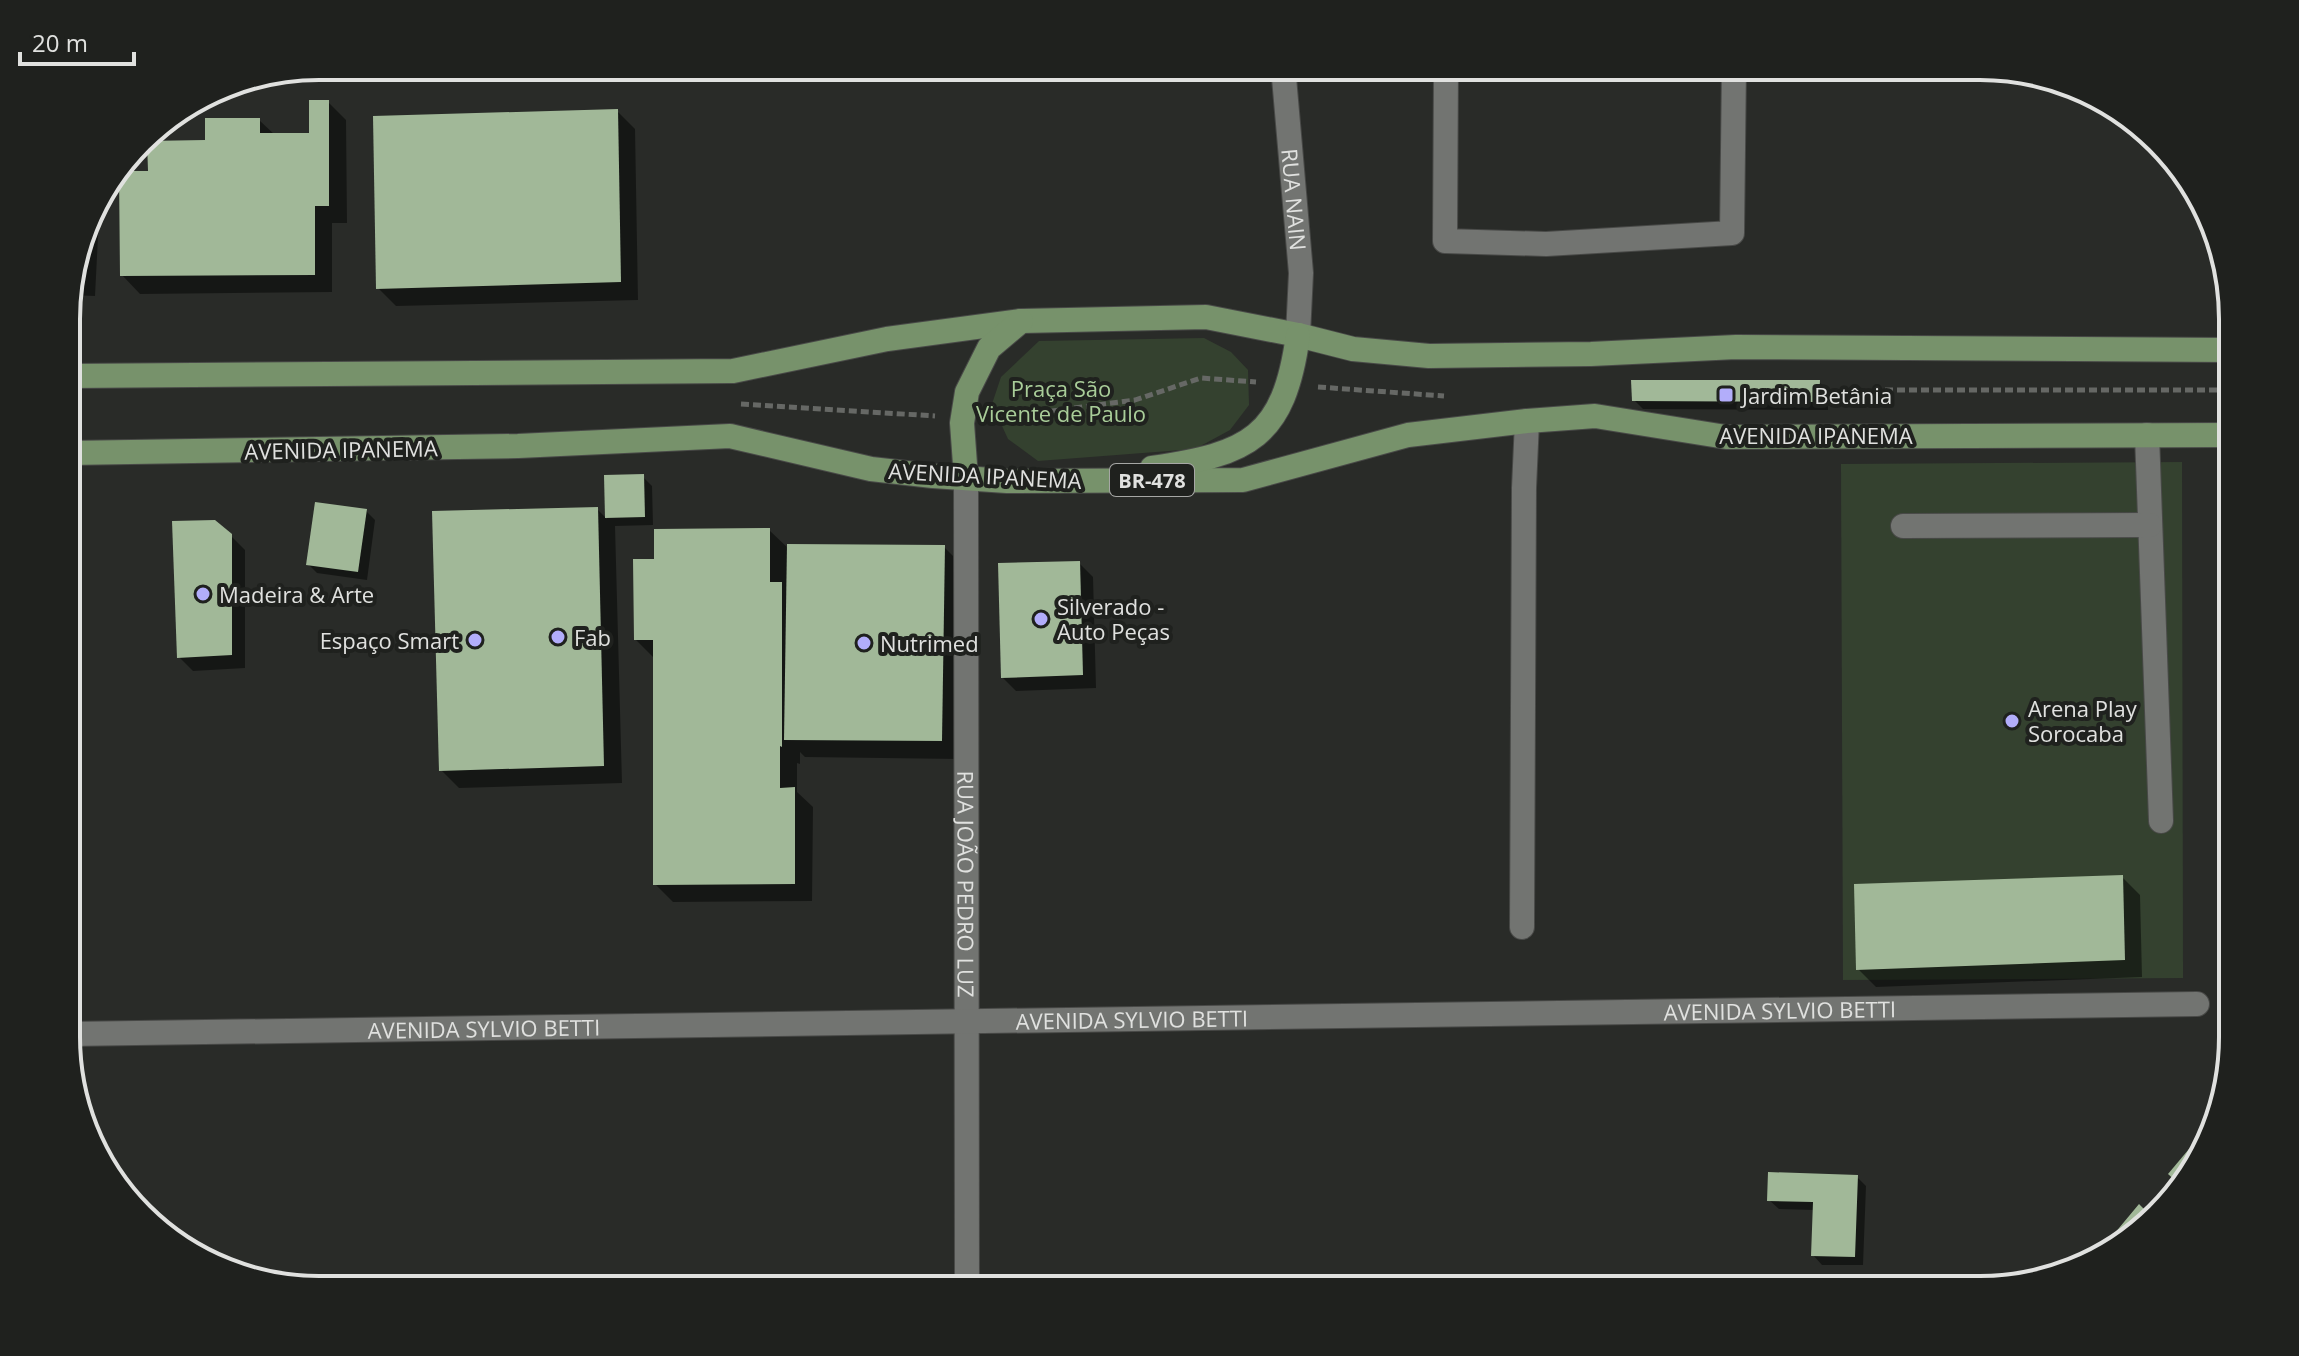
<svg xmlns="http://www.w3.org/2000/svg" width="2299" height="1356" font-family="'Open Sans',sans-serif">
<rect width="100%" height="100%" fill="#292b28"/>
<g fill="#34412f">
<path d="M1204,338L1231,352L1248,370L1249,405L1230,430L1195,449L1038,461L1008,439L992,404L1001,377L1039,341Z"/>
<path d="M2182,462L2183,978L1843,980L1841,464Z"/>
</g>
<g fill="#0007">
<path d="M328,102L346,120L347,223H332V292L140,294L122,275L150,173L207,142L259,120L275,135H311Z"/>
<path d="M617,111L635,129L638,300L396,306L378,288Z"/>
<path d="M100,197L95,296L68,295V287L92,207Z"/>
<path d="M1819,382L1828,391V410L1643,409L1634,400Z"/>
<path d="M606,477H643L652,486L653,525L615,526L622,783L459,788L441,770L597,509L607,519Z"/>
<path d="M366,511L375,520L367,580L317,573L308,564Z"/>
<path d="M769,530L789,549L944,547L962,565L959,759L805,757L800,752V764L797,763V792L813,807L812,901L673,902L655,884V659L636,640L657,562Z"/>
<path d="M230,535L245,550V668L193,671L179,657Z"/>
<path d="M1079,563L1093,577L1096,688L1016,691L1002,677Z"/>
<path d="M2122,877L2140,895L2142,977L1876,987L1858,969Z"/>
<path d="M1857,1177L1866,1186L1863,1265H1822L1813,1255L1814,1210L1779,1209L1769,1200Z"/>
</g>
<g fill="#a1b898">
<path d="M309,100H329V206H315V275L120,276L119,171H148L147,141L205,140V118H260V133H309Z"/>
<path d="M618,109L621,282L376,289L373,116Z"/>
<path d="M83,237L82,283L69,282Z"/>
<path d="M1631,380H1820L1819,402L1632,401Z"/>
<path d="M644,474L645,517L605,518L604,475Z"/>
<path d="M315,502L367,509L358,572L306,565Z"/>
<path d="M598,507L604,766L439,771L432,511Z"/>
<path d="M215,520L232,534V655L177,658L172,521Z"/>
<path d="M770,528V582H782V747L780,746V788L795,787V884L653,885V640H634L633,559H654V529Z"/>
<path d="M787,544L945,545L942,741L784,740Z"/>
<path d="M1080,561L1083,675L1001,678L998,563Z"/>
<path d="M2123,875L2125,960L1856,970L1854,884Z"/>
<path d="M2189,1149L2201,1158L2199,1164L2179,1184L2168,1174Z"/>
<path d="M1768,1172L1858,1175L1855,1257L1811,1256L1813,1202L1767,1201Z"/>
<path d="M2139,1204L2144,1209L2150,1205L2154,1208L2117,1246L2109,1240Z"/>
</g>
<g fill="none" stroke-linecap="round" stroke-linejoin="round">
<g stroke="#484947" stroke-width="26">
<g id="minor">
<path id="s1" d="M1283,66L1301,273L1298,335"/>
<path d="M1446,66L1445,241L1546,244L1732,233L1734,66"/>
<path d="M2147,435L2161,821"/>
<path id="s2" d="M966,478L967,1290"/>
<path d="M1903,526L2150,525"/>
<path d="M1522,927L1524,488L1527,421"/>
<path id="s3" d="M68,1034L2197,1004"/>
</g>
</g>
<g stroke="#484947" stroke-width="26">
<g id="major">
<path d="M68,376L733,371L887,339L1021,321L1206,317L1298,335L1353,349L1429,356L1591,354L1736,347L2232,350"/>
<path d="M68,453L518,446L730,436L871,469L933,476L1007,481L1243,480L1408,435L1527,421L1595,416L1726,437L2232,435"/>
<path d="M1152,468C1249,454 1284,438 1298,335"/>
<path d="M966,478L962,423L967,392L989,348L1021,321"/>
</g>
</g>
<g stroke="#666865" stroke-width="5" stroke-dasharray="8 4" stroke-linecap="butt">
<path d="M1318,387L1444,396"/>
<path d="M1885,390H2232"/>
<path d="M741,404L935,416"/>
<path d="M991,419L1135,400L1201,378L1256,382"/>
</g>
<use href="#minor" stroke="#727471" stroke-width="24"/>
<use href="#major" stroke="#77926b" stroke-width="24"/>
</g>
<g fill="#b2adfa" stroke="#1f211e" stroke-width="3">
<rect x="1718" y="387" width="16" height="16" rx="4"/>
<circle cx="203" cy="594" r="8"/>
<circle cx="1041" cy="619" r="8"/>
<circle cx="558" cy="637" r="8"/>
<circle cx="475" cy="640" r="8"/>
<circle cx="864" cy="643" r="8"/>
<circle cx="2012" cy="721" r="8"/>
</g>
<g text-anchor="middle" dominant-baseline="central" stroke-width="8" stroke-linejoin="round" paint-order="stroke">
<rect fill="#1f211e" stroke="#a6a7a5" stroke-width="2" x="1110" y="464" width="84" height="32" rx="6"/>
<g font-size="20" font-weight="bold" fill="#e0e1df">
<text x="1152" y="480">BR-478</text>
</g>
<g font-size="22" fill="#e0e1df" stroke="#1f211e">
<text stroke="none"><textPath href="#s1" startOffset="134">RUA NAIN</textPath></text>
<text x="1816" y="435">AVENIDA IPANEMA</text>
<text transform="translate(341 449) rotate(-1)">AVENIDA IPANEMA</text>
<text transform="translate(985 475) rotate(3)">AVENIDA IPANEMA</text>
<text stroke="none"><textPath href="#s2" startOffset="406">RUA JOÃO PEDRO LUZ</textPath></text>
<text stroke="none"><textPath href="#s3" startOffset="1712">AVENIDA SYLVIO BETTI</textPath></text>
<text stroke="none"><textPath href="#s3" startOffset="1064">AVENIDA SYLVIO BETTI</textPath></text>
<text stroke="none"><textPath href="#s3" startOffset="416">AVENIDA SYLVIO BETTI</textPath></text>
</g>
<g font-size="22" fill="#a9cd99" stroke="#1f211e">
<text x="1061" y="388">Praça São<tspan x="1061" dy="25">Vicente de Paulo</tspan></text>
</g>
<g font-size="22" fill="#e0e1df" stroke="#1f211e" text-anchor="start">
<text x="1742" y="395">Jardim Betânia</text>
<text x="219" y="594">Madeira &amp; Arte</text>
<text x="1057" y="606">Silverado -<tspan x="1057" dy="25">Auto Peças</tspan></text>
<text x="574" y="637">Fab</text>
<text x="459" y="640" text-anchor="end">Espaço Smart</text>
<text x="880" y="643">Nutrimed</text>
<text x="2028" y="708">Arena Play<tspan x="2028" dy="25">Sorocaba</tspan></text>
</g>
</g>
<path d="M0 0H2299V1356H0ZM319 80H1980A239 239 0 0 1 2219 319V1037A239 239 0 0 1 1980 1276H319A239 239 0 0 1 80 1037V319A239 239 0 0 1 319 80Z" fill="#1f211e" fill-rule="evenodd"/>
<path fill="none" stroke="#e0e1df" stroke-width="4" d="M319 80H1980A239 239 0 0 1 2219 319V1037A239 239 0 0 1 1980 1276H319A239 239 0 0 1 80 1037V319A239 239 0 0 1 319 80Z"/>
<path d="M20 52v12h114v-12" fill="none" stroke="#e0e1df" stroke-width="4"/>
<text x="32" y="52" font-size="24" fill="#e0e1df" stroke="#1f211e" stroke-width="6" paint-order="stroke">20 m</text>
</svg>
